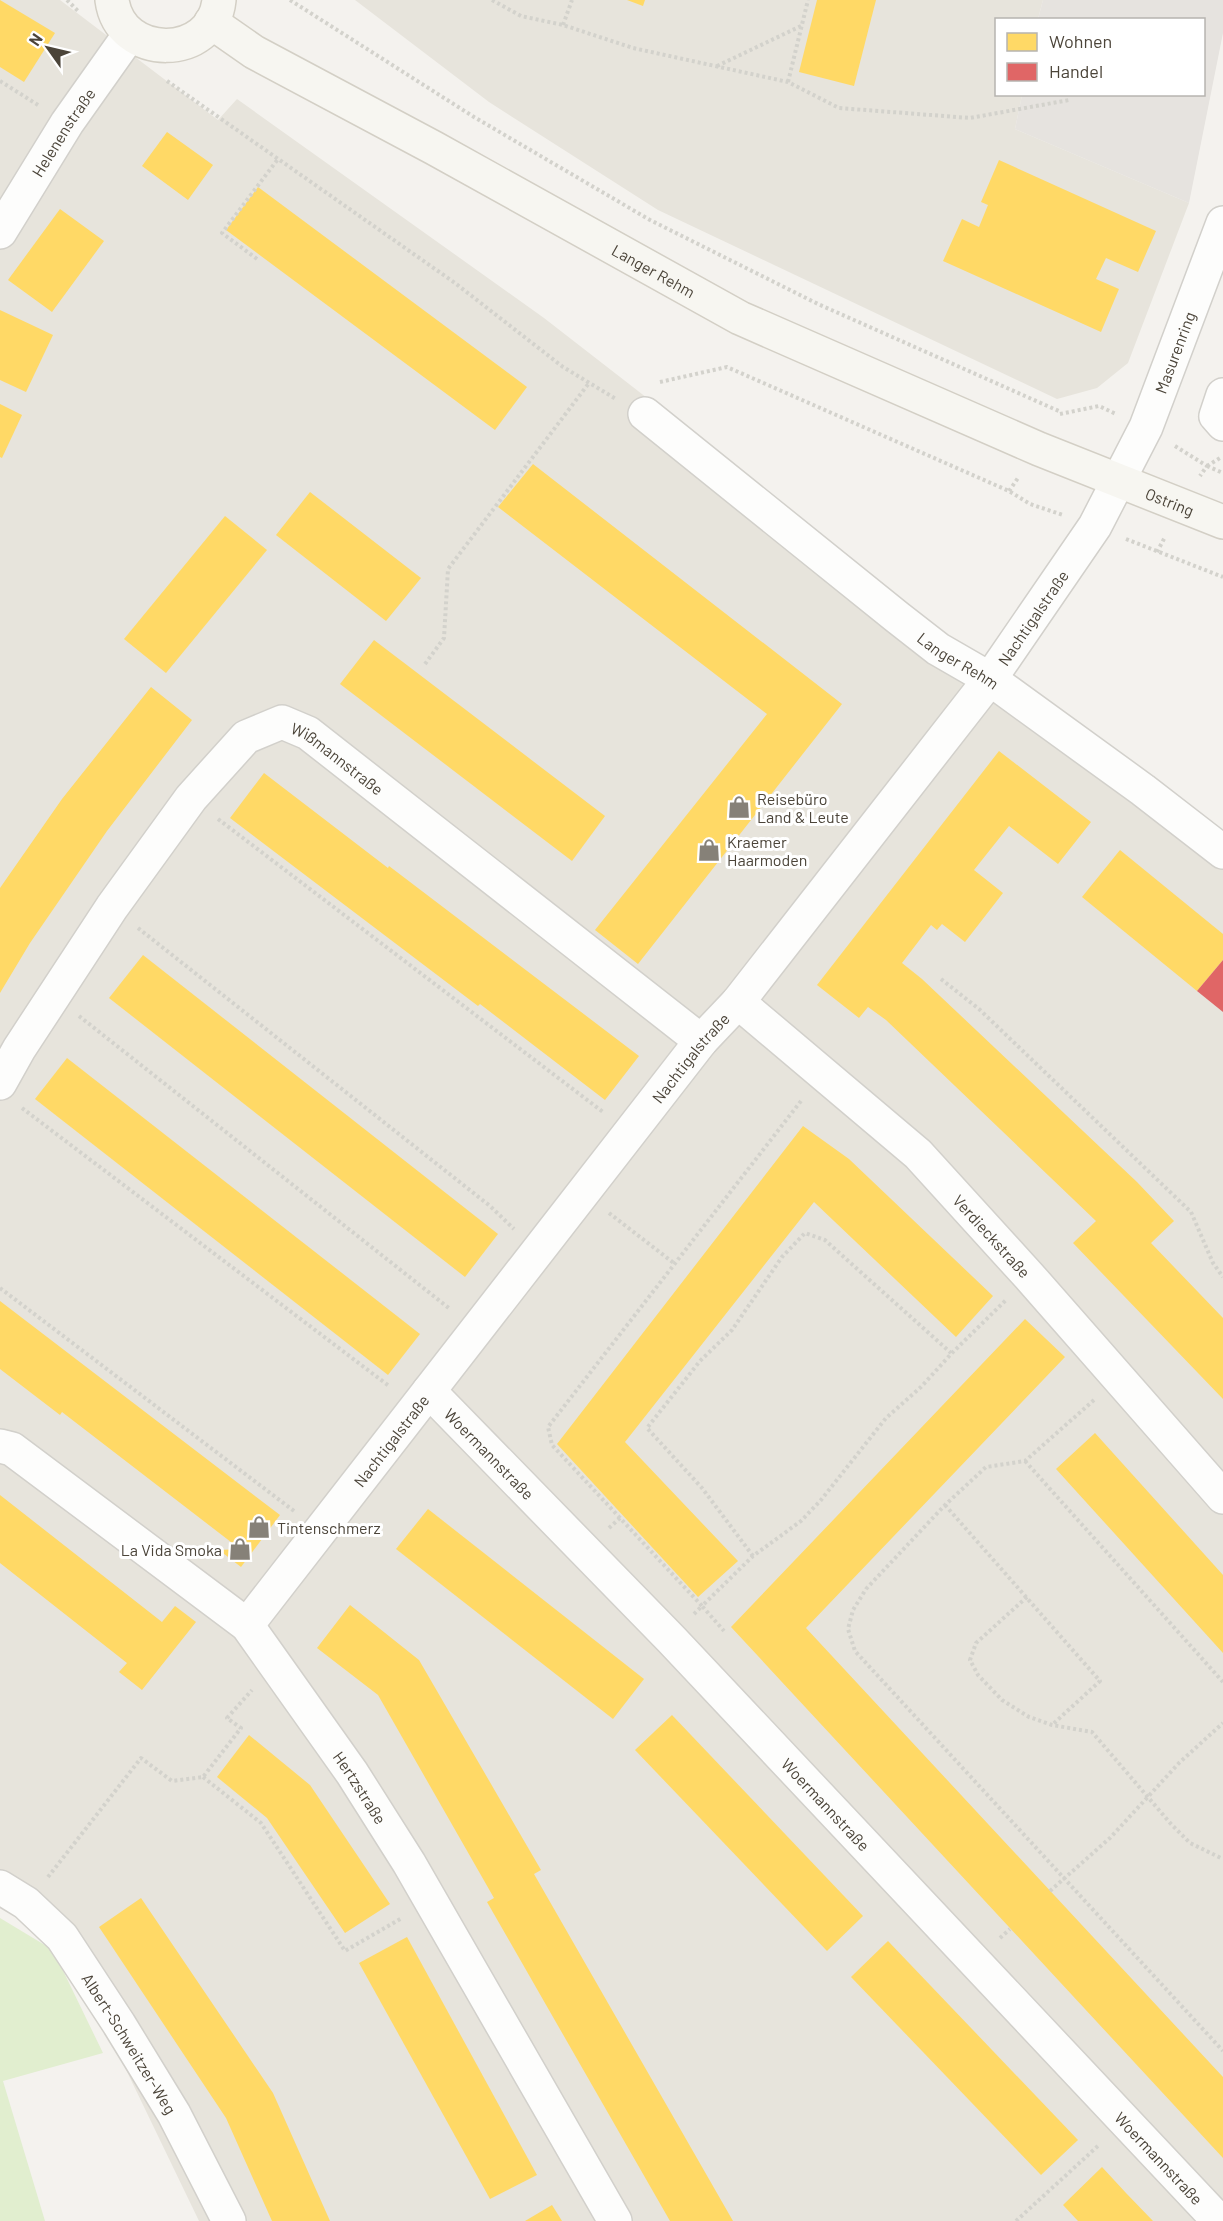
<svg xmlns="http://www.w3.org/2000/svg" width="1223" height="2221" font-family="Barlow,sans-serif">
<rect width="100%" height="100%" fill="#f4f2ee"/>
<g fill="#e7e4dc">
<path d="M0,0H60L218,120L237,99L544,318L745,474L999,693L1223,870V2221H199L62,1937L0,1887Z"/>
<path d="M355,0H1043L1038,19L996,20V94L1022,95L1015,129L1189,203L1128,363L1097,388L1057,399L658,210L489,102Z"/>
</g>
<path fill="#e1eecf" d="M0,1918L53,1950L103,2053L3,2081L45,2221H0Z"/>
<path fill="#e6e3df" d="M1043,0H1223V33L1189,203L1015,129L1022,95L1204,94V20L1038,19Z"/>
<g fill="#ffd966">
<path d="M0,0L55,33L24,82L0,67Z"/>
<path d="M627,0H645L643,6Z"/>
<path d="M817,0H876L854,86L799,72Z"/>
<path d="M167,132L213,165L188,200L142,166Z"/>
<path d="M999,160L1156,231L1138,272L1106,258L1096,279L1119,289L1101,332L943,261L962,219L979,227L988,205L981,202Z"/>
<path d="M258,187L527,387L495,430L226,230Z"/>
<path d="M60,209L104,241L52,312L8,280Z"/>
<path d="M0,310L53,335L26,392L0,380Z"/>
<path d="M0,404L22,415L2,458L0,457Z"/>
<path d="M533,464L842,704L638,964L595,930L767,714L498,507Z"/>
<path d="M310,492L421,578L386,621L276,535Z"/>
<path d="M225,516L267,550L166,673L124,639Z"/>
<path d="M374,640L605,816L572,861L340,684Z"/>
<path d="M151,687L192,720L107,831L30,943L0,993V888L62,799Z"/>
<path d="M999,751L1091,822L1058,864L1009,826L974,870L1003,893L965,942L942,924L937,930L931,925L902,963L922,979L1137,1182L1174,1221L1151,1243L1223,1318V1399L1073,1243L1096,1221L886,1020L868,1007L859,1018L817,985Z"/>
<path d="M264,773L388,868L389,866L639,1056L605,1100L480,1004L478,1006L230,818Z"/>
<path d="M1120,850L1223,934V960L1197,991L1082,897Z"/>
<path d="M143,955L498,1234L465,1277L109,998Z"/>
<path d="M67,1058L420,1334L388,1375L35,1099Z"/>
<path d="M803,1126L849,1159L993,1296L956,1337L814,1202L625,1442L738,1561L698,1597L557,1444Z"/>
<path d="M0,1301L280,1515L241,1567L219,1550L240,1549L62,1412L60,1415L0,1369Z"/>
<path d="M1025,1319L1065,1357L806,1628L1223,2077V2158L731,1627Z"/>
<path d="M1095,1433L1223,1575V1653L1056,1469Z"/>
<path d="M0,1495L162,1622L175,1606L196,1622L142,1690L119,1672L127,1663L0,1563Z"/>
<path d="M428,1509L644,1679L613,1719L396,1549Z"/>
<path d="M350,1605L419,1660L541,1870L534,1874L733,2221H670L487,1902L494,1898L378,1695L317,1648Z"/>
<path d="M672,1715L863,1916L827,1951L635,1750Z"/>
<path d="M249,1735L310,1785L390,1904L345,1933L267,1818L217,1777Z"/>
<path d="M141,1898L273,2093L330,2221H272L226,2118L99,1927Z"/>
<path d="M407,1937L537,2175L490,2199L359,1963Z"/>
<path d="M888,1941L1078,2140L1041,2175L851,1977Z"/>
<path d="M1102,2167L1126,2193L1153,2221H1078L1063,2205Z"/>
<path d="M552,2205L562,2221H525Z"/>
</g>
<path fill="#e06666" d="M1223,960V1012L1197,991Z"/>
<g fill="none" stroke-linecap="round" stroke-linejoin="round">
<g stroke="#d2d0cb" stroke-width="36">
<g id="street">
<path id="s1" d="M0,232L67,123L130,34"/>
<path d="M1223,395L1216,416L1223,424"/>
<path id="s2" d="M645,414L897,617L938,649L990,679L1143,790L1223,852"/>
<path id="s3" d="M738,1002L918,1154L1029,1276L1223,1497"/>
<path id="s4" d="M0,1083L19,1049L112,907L191,798L246,737L282,722L308,733L701,1041"/>
<path id="s5" d="M429,1391L671,1639L1219,2221"/>
<path id="s6" d="M0,1446L12,1449L247,1625L352,1773L409,1863L615,2221"/>
<path id="s7" d="M247,1625L701,1041L738,1002L990,679L1095,526L1146,427L1223,223"/>
<path id="s8" d="M0,1887L26,1903L62,1937L119,2024L174,2114L229,2221"/>
</g>
</g>
<g stroke="#d3cfc5" stroke-width="36">
<g id="secondary">
<path d="M112,0C120,61 213,60 219,0"/>
<path id="s9" d="M211,22L254,52L434,148L740,318L1039,449L1223,522"/>
</g>
</g>
<g stroke="#d3d2cc" stroke-width="4" stroke-dasharray="3 3" stroke-linecap="butt">
<path d="M67,0L79,12"/>
<path d="M290,0L474,117L650,220L818,304L1061,412"/>
<path d="M492,0L521,16L563,25L633,48L788,82L839,108L970,118L1069,100"/>
<path d="M563,25L572,0"/>
<path d="M717,66L801,26"/>
<path d="M0,81L38,105"/>
<path d="M167,81L455,283L563,367L616,399"/>
<path d="M788,82L808,0"/>
<path d="M257,259L222,233L278,159"/>
<path d="M660,382L727,367L1009,491L1030,504L1063,515"/>
<path d="M1060,414L1099,406L1116,414"/>
<path d="M1175,446L1207,466L1200,476"/>
<path d="M1207,466L1220,458"/>
<path d="M1207,466L1223,473"/>
<path d="M1009,491L1018,478"/>
<path d="M1126,539L1223,577"/>
<path d="M1157,552L1165,537"/>
<path d="M425,664L444,638L448,569L589,383"/>
<path d="M218,819L603,1112"/>
<path d="M138,928L490,1206L514,1229"/>
<path d="M941,979L979,1009L1191,1212L1213,1263L1223,1277"/>
<path d="M79,1016L450,1309"/>
<path d="M801,1101L548,1427L552,1445L702,1606L753,1556L801,1521L821,1500L886,1418L921,1387L952,1353L1006,1300"/>
<path d="M22,1108L389,1386"/>
<path d="M609,1213L675,1264"/>
<path d="M0,1288L294,1511"/>
<path d="M1094,1400L1025,1461L986,1467L945,1505L866,1589L853,1610L848,1629L855,1651L1223,2051"/>
<path d="M1025,1461L1223,1682"/>
<path d="M945,1505L1100,1681L1052,1725"/>
<path d="M609,1528L620,1518"/>
<path d="M753,1556L702,1488L647,1428L700,1361L732,1330L782,1257L805,1233L825,1240L951,1353"/>
<path d="M1027,1597L976,1643L970,1660L978,1675L1002,1700L1029,1717L1052,1725L1092,1732L1171,1824L1190,1843L1223,1859"/>
<path d="M694,1614L702,1606L724,1631"/>
<path d="M203,1777L261,1823L345,1951L402,1918"/>
<path d="M48,1877L141,1758L172,1781L203,1777L241,1728L227,1718L252,1690"/>
<path d="M1050,1891L1110,1838L1179,1763L1223,1723"/>
<path d="M1000,1938L1010,1929"/>
<path d="M1016,2221L1099,2145"/>
</g>
<use href="#street" stroke="#fdfdfc" stroke-width="33"/>
<use href="#secondary" stroke="#f7f6f1" stroke-width="33"/>
</g>
<defs>
<g id="shop-bare" transform="scale(1.8)"><path d="M-5-2.5h2.3a2.7 3.5 0 0 1 5.4 0H5L5.5 6h-11ZM-1.5-2.5h3a1.5 2.3 0 0 0-3 0Z" fill="#868178" stroke="#fff" stroke-width="2.5" paint-order="stroke"/></g>
</defs>
<g fill-rule="evenodd">
<use href="#shop-bare" x="739" y="807"/>
<use href="#shop-bare" x="709" y="850"/>
<use href="#shop-bare" x="259" y="1527"/>
<use href="#shop-bare" x="240" y="1549"/>
</g>
<g text-anchor="middle" dominant-baseline="central" stroke-width="6" stroke-linejoin="round" paint-order="stroke">
<g font-size="16" fill="#4b4439" stroke="#fff">
<text stroke="none"><textPath href="#s1" startOffset="118">Helenenstraße</textPath></text>
<text stroke="none"><textPath href="#s9" startOffset="508">Langer Rehm</textPath></text>
<text stroke="none"><textPath href="#s7" startOffset="1580">Masurenring</textPath></text>
<text stroke="none"><textPath href="#s9" startOffset="1074">Ostring</textPath></text>
<text stroke="none"><textPath href="#s7" startOffset="1278">Nachtigalstraße</textPath></text>
<text stroke="none"><textPath href="#s2" startOffset="399">Langer Rehm</textPath></text>
<text stroke="none"><textPath href="#s4" startOffset="531">Wißmannstraße</textPath></text>
<text stroke="none"><textPath href="#s7" startOffset="720">Nachtigalstraße</textPath></text>
<text stroke="none"><textPath href="#s3" startOffset="346">Verdieckstraße</textPath></text>
<text stroke="none"><textPath href="#s7" startOffset="234">Nachtigalstraße</textPath></text>
<text stroke="none"><textPath href="#s5" startOffset="87">Woermannstraße</textPath></text>
<text stroke="none"><textPath href="#s6" startOffset="504">Hertzstraße</textPath></text>
<text stroke="none"><textPath href="#s5" startOffset="573">Woermannstraße</textPath></text>
<text stroke="none"><textPath href="#s8" startOffset="206">Albert-Schweitzer-Weg</textPath></text>
<text stroke="none"><textPath href="#s5" startOffset="1059">Woermannstraße</textPath></text>
</g>
<g font-size="16" fill="#4b4439" stroke="#fff" text-anchor="start">
<text x="757" y="798">Reisebüro<tspan x="757" dy="18">Land &amp; Leute</tspan></text>
<text x="727" y="841">Kraemer<tspan x="727" dy="18">Haarmoden</tspan></text>
<text x="277" y="1527">Tintenschmerz</text>
<text x="222" y="1549" text-anchor="end">La Vida Smoka</text>
</g>
</g>
<rect x="995" y="18" width="210" height="78" fill="#ffffff" stroke="#b7b4b0" stroke-width="1.5"/>
<rect x="1007" y="33" width="30" height="18" fill="#ffd966" stroke="#b7b4b0" stroke-width="1.5"/>
<text x="1049" y="48" font-size="18" fill="#4b4439">Wohnen</text>
<rect x="1007" y="63" width="30" height="18" fill="#e06666" stroke="#b7b4b0" stroke-width="1.5"/>
<text x="1049" y="78" font-size="18" fill="#4b4439">Handel</text>
<g transform="translate(48 48) rotate(304)" stroke="#ffffff" stroke-width="4.5" paint-order="stroke">
<path d="M0-4.5L10 22L0 15L-10 22Z" fill="#4b4439"/>
<text y="-9" font-size="16" font-weight="bold" text-anchor="middle" fill="#4b4439">N</text>
</g>
</svg>
